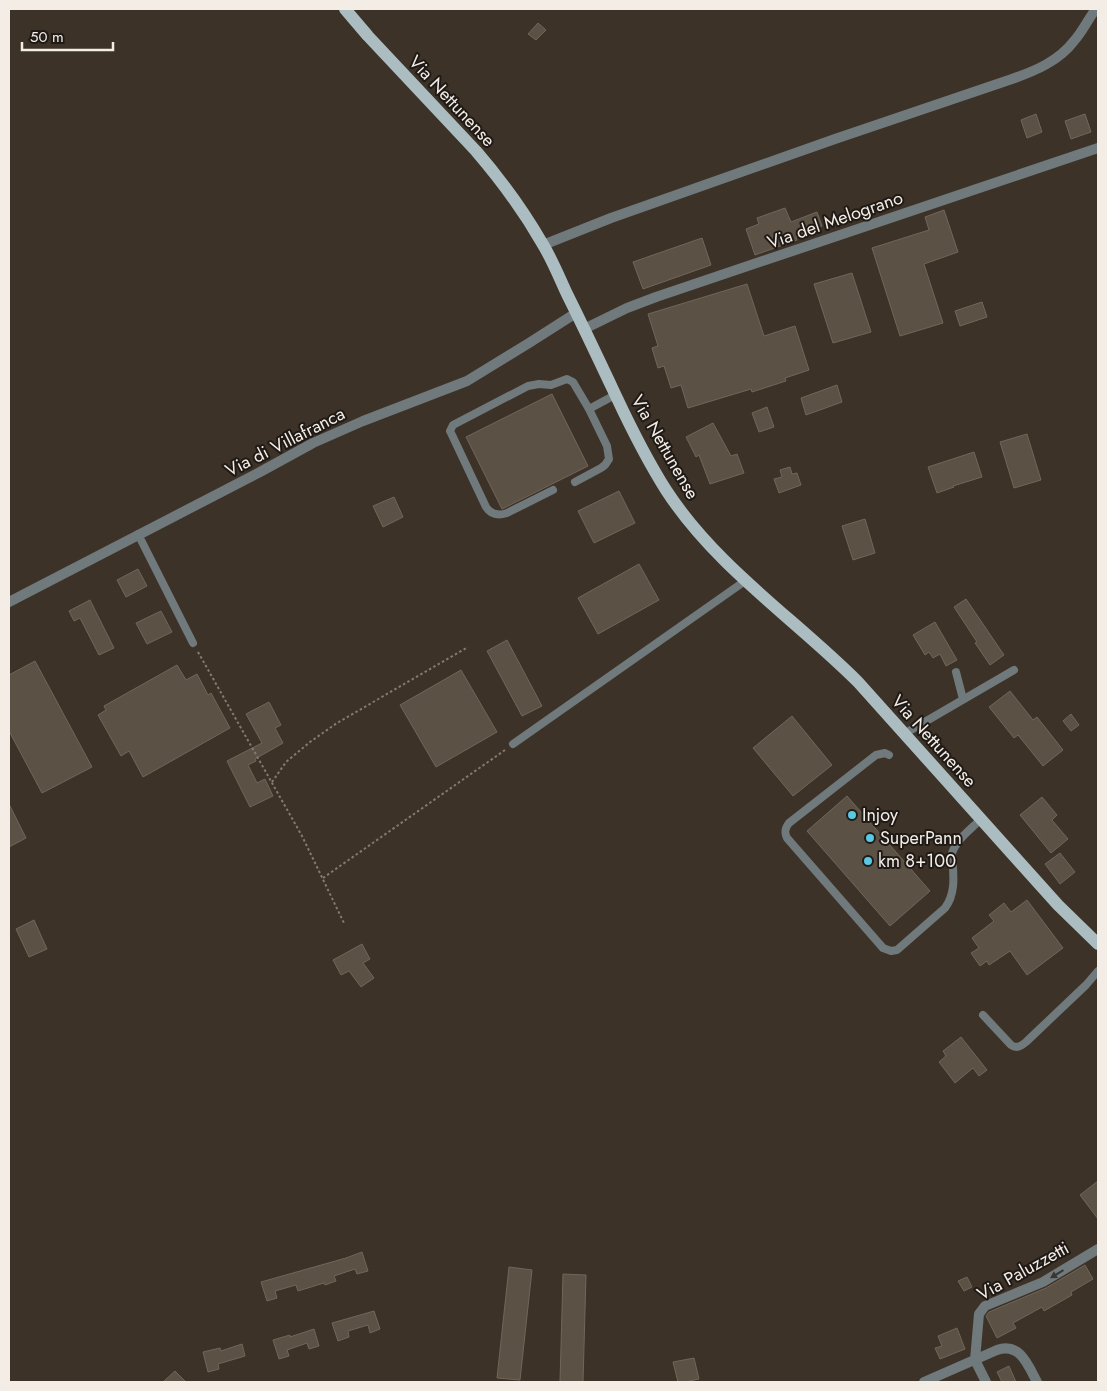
<svg xmlns="http://www.w3.org/2000/svg" width="1107" height="1391" font-family="Jost,sans-serif">
<rect width="100%" height="100%" fill="#3c3227"/>
<g fill="#5c5145" stroke="#72665a">
<path d="M538,23L546,30L536,40L528,34Z"/>
<path d="M1036,114L1042,132L1027,138L1021,120Z"/>
<path d="M1085,114L1091,132L1071,139L1065,121Z"/>
<path d="M785,208L791,222L817,212L822,226L796,237L797,240L755,255L746,229L759,224L757,218Z"/>
<path d="M944,210L958,252L924,264L943,323L900,336L872,248L929,230L925,217Z"/>
<path d="M702,238L711,265L643,289L633,262Z"/>
<path d="M852,273L871,332L833,343L814,284Z"/>
<path d="M747,284L764,336L795,326L809,370L785,378L786,381L752,392L751,389L688,408L681,385L671,388L664,366L658,368L652,348L658,346L648,314Z"/>
<path d="M982,302L987,317L960,326L955,311Z"/>
<path d="M837,385L842,402L806,415L801,398Z"/>
<path d="M552,394L588,466L502,509L466,437Z"/>
<path d="M767,407L774,427L759,432L752,413Z"/>
<path d="M713,423L731,456L737,454L744,473L710,484L699,455L696,457L686,437Z"/>
<path d="M1027,434L1041,480L1014,488L1000,442Z"/>
<path d="M974,452L982,477L953,486L954,487L937,493L928,467Z"/>
<path d="M790,467L792,474L797,473L801,485L779,493L774,479L782,477L780,470Z"/>
<path d="M619,491L635,523L594,543L578,511Z"/>
<path d="M394,497L403,517L383,527L373,506Z"/>
<path d="M865,519L875,553L853,560L842,526Z"/>
<path d="M639,564L659,600L598,634L578,598Z"/>
<path d="M138,569L147,586L126,597L117,580Z"/>
<path d="M966,599L1004,655L990,665L975,643L977,642L954,607Z"/>
<path d="M90,600L114,648L99,655L80,618L74,621L69,611Z"/>
<path d="M161,611L172,632L147,644L136,623Z"/>
<path d="M935,622L957,660L946,666L940,654L933,658L929,652L925,655L913,635Z"/>
<path d="M507,640L542,706L522,716L487,651Z"/>
<path d="M35,661L92,767L42,793L9,731V675Z"/>
<path d="M177,665L186,680L197,674L208,695L211,693L230,728L143,777L129,751L121,756L98,715L106,710L104,706Z"/>
<path d="M461,670L497,732L436,767L400,705Z"/>
<path d="M1010,691L1033,720L1037,717L1063,750L1043,766L1018,735L1014,738L989,707Z"/>
<path d="M269,702L281,725L275,728L283,743L255,759L256,761L248,765L257,783L265,779L273,796L250,807L227,761L262,743L246,714Z"/>
<path d="M1071,714L1079,725L1071,731L1063,721Z"/>
<path d="M792,716L832,765L793,796L753,748Z"/>
<path d="M847,796L930,891L890,926L807,831Z"/>
<path d="M1042,797L1057,815L1052,820L1068,839L1051,853L1020,815Z"/>
<path d="M9,804L26,838L9,847Z"/>
<path d="M1060,853L1075,872L1060,884L1045,864Z"/>
<path d="M1027,900L1063,948L1027,975L1010,951L989,965L987,961L980,966L971,953L979,948L972,938L994,921L989,915L1004,903L1011,912Z"/>
<path d="M34,920L47,949L29,957L16,929Z"/>
<path d="M362,944L370,959L363,963L374,978L361,987L349,971L341,975L333,960Z"/>
<path d="M961,1037L987,1070L979,1076L973,1068L955,1083L939,1062L946,1056L943,1051Z"/>
<path d="M1098,1181V1219L1080,1195Z"/>
<path d="M362,1252L368,1271L357,1274L355,1269L334,1276L336,1281L325,1285L324,1283L298,1291L296,1285L275,1291L277,1298L267,1301L261,1282L346,1258Z"/>
<path d="M1085,1265L1093,1279L1071,1292L1072,1295L1044,1311L1042,1307L1013,1323L1016,1328L997,1338L986,1316L989,1312L1046,1288Z"/>
<path d="M509,1267L532,1270L520,1380L497,1378Z"/>
<path d="M563,1274L586,1275L583,1382H560Z"/>
<path d="M967,1277L972,1287L964,1291L958,1281Z"/>
<path d="M374,1311L380,1329L370,1333L368,1325L348,1331L349,1337L338,1341L332,1323Z"/>
<path d="M957,1328L965,1349L940,1359L935,1348L942,1346L938,1336Z"/>
<path d="M314,1329L319,1346L309,1349L307,1343L287,1350L289,1356L279,1359L273,1340L290,1335V1337Z"/>
<path d="M242,1344L245,1356L218,1364L219,1369L208,1372L203,1352L220,1348L221,1351Z"/>
<path d="M694,1358L699,1379L685,1382H678L673,1362Z"/>
<path d="M1009,1366L1016,1382H1002L997,1372Z"/>
<path d="M175,1371L186,1382H163Z"/>
</g>
<g fill="none" stroke-linecap="round" stroke-linejoin="round">
<g stroke="#837a71" stroke-width="2" stroke-dasharray="2.5 2.5" stroke-linecap="butt">
<path d="M198,652L302,836L344,923"/>
<path d="M272,782L286,762L310,742L337,723L468,647"/>
<path d="M323,878L505,750"/>
</g>
<g stroke="#70797b" stroke-width="8">
<path d="M575,482L601,468L605,465L609,459L607,446L589,409"/>
<path d="M553,490L507,513C498,516 491,515 486,507L452,435L450,431L453,425L528,386L539,384L551,385L567,379L573,382L589,409L615,395"/>
<path d="M138,534L193,643"/>
<path d="M956,672L963,699"/>
<path d="M904,734L1014,670"/>
<path d="M513,744L745,581"/>
<path d="M889,755L885,753L876,755L789,823C785,828 784,832 787,838L883,948L891,951L897,950L945,908C957,892 953,872 952,853C957,839 971,829 981,819"/>
<path d="M983,1015L1011,1045C1017,1049 1021,1046 1026,1042L1086,985L1098,971"/>
</g>
<g stroke="#70797b" stroke-width="10">
<path d="M543,245L611,218L835,139L1012,79C1035,71 1059,61 1074,41C1083,31 1088,19 1096,9"/>
<path d="M584,329L627,308L656,297L1098,148"/>
<path d="M9,602L260,472L313,443L363,421L467,381L529,343L576,313"/>
<path d="M975,1360L979,1314L985,1306L1043,1282L1098,1249"/>
<path d="M975,1360L986,1382"/>
<path d="M924,1382L997,1350C1020,1342 1028,1365 1037,1382"/>
</g>
<path stroke="#acbdc2" stroke-width="12" d="M345,9L368,36L476,151C501,180 523,210 542,243C552,259 559,277 567,294C584,328 600,362 616,396C631,428 647,460 666,490C716,567 794,618 858,682L1058,905L1098,944"/>
</g>
<defs><path id="oneway-solid" d="M-6-.8H1V-3.2L6.5 0L1 3.2V.8H-6Z" transform="scale(1.25)"/></defs>
<use fill="#373634" href="#oneway-solid" transform="translate(1057 1274) rotate(149)"/>
<g fill="#58c8e4" stroke="#1f1a16" stroke-width="2">
<circle cx="852" cy="815" r="5"/>
<circle cx="870" cy="838" r="5"/>
<circle cx="868" cy="861" r="5"/>
</g>
<g text-anchor="middle" dominant-baseline="central" stroke-width="4" stroke-linejoin="round" paint-order="stroke">
<g font-size="18" fill="#f4ede6" stroke="#1f1a16">
<text transform="translate(452 101) rotate(47)">Via Nettunense</text>
<text transform="translate(835 220) rotate(-19)">Via del Melograno</text>
<text transform="translate(285 442) rotate(-27)">Via di Villafranca</text>
<text transform="translate(665 447) rotate(60)">Via Nettunense</text>
<text transform="translate(934 741) rotate(48)">Via Nettunense</text>
<text transform="translate(1023 1271) rotate(-29)">Via Paluzzetti</text>
</g>
<g font-size="18" fill="#f4ede6" stroke="#1f1a16" text-anchor="start">
<text x="862" y="815">Injoy</text>
<text x="880" y="838">SuperPann</text>
<text x="878" y="861">km 8+100</text>
</g>
</g>
<rect width="1107" height="1391" fill="none" stroke="#f4ede6" stroke-width="20"/>
<path d="M22 42v8h91v-8" fill="none" stroke="#f4ede6" stroke-width="2.5"/>
<text x="30" y="42" font-size="15" fill="#f4ede6" stroke="#1f1a16" stroke-width="4" paint-order="stroke">50 m</text>
</svg>
